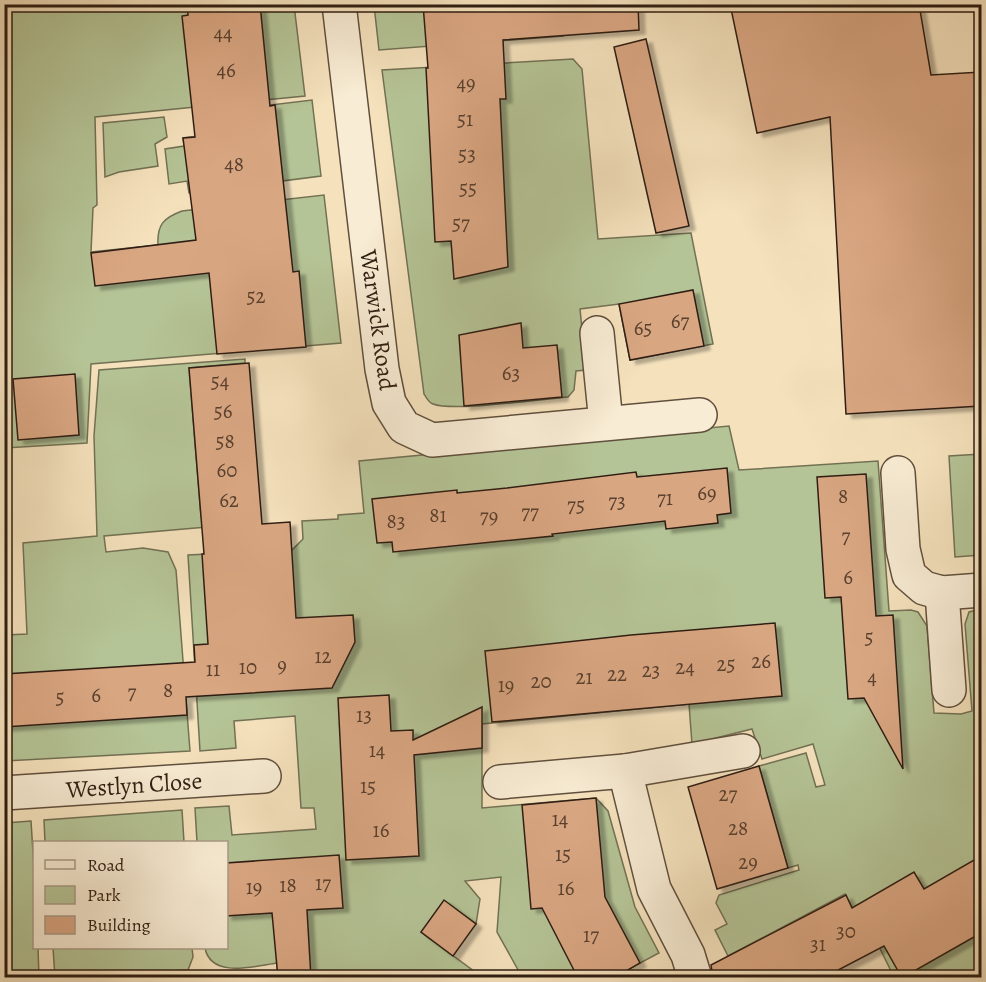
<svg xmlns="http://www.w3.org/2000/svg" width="986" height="982" font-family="Alegreya,serif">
<defs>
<filter id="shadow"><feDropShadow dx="6" dy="4" stdDeviation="1.5" flood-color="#0004"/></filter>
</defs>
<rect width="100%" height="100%" fill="#f5e2bd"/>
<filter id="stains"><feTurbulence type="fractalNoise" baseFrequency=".00333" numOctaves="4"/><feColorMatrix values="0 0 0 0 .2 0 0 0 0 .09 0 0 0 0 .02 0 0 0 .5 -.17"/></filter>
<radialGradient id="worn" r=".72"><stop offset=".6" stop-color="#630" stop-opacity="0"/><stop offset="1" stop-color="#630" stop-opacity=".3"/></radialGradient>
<g fill="#b5c496" stroke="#727154" stroke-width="1.5">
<path d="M5,5H294L305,96L95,117L97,205L93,208L91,252L158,245C157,225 163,218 182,211L324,195L341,343L91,364L87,443L5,448Z"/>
<path d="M374,5H560L563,36L379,50Z"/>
<path d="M573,59L582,69L598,239L691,233L713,344L630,360L619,304L580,309L586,370L576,371L574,390L568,397C542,399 453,412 433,404C428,402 427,398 424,394L382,70Z"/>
<path d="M312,100L321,176L189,193L187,181L169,184L165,149L184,146L183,138L215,134L213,112Z"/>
<path d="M164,117L167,137L155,144L158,166L119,172L105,177L103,123Z"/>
<path d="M245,359V363L189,368L201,517L253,523L104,536L106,552L143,548L168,552L176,570L190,751L5,761V635L27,634L23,543L97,536L94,436L99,370Z"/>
<path d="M729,426L739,470L878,461L889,611L911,610L918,612L927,626L934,713L961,714L972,711L965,624L969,612L981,609V977H894L860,908L854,911L845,894L728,956L715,930L727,924L716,903L719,895L799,870L798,865L788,868L759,766L806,753L816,787L825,785L813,744L762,759L752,729L692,744L689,704L482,724V808L596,798L608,811L635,907L659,953L614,977H522L497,932L501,877L465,881L480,899L476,924L444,901L421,932L482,977L278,978L277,963C255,966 211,979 205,948H226V842H197L195,808L229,806L232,835L316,829L314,808H301L295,716L234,721L236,748L200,751L188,555L292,550L303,539L302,521L338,519V515L364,513L359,461Z"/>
<path d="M981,454V555L955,557L949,456Z"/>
<path d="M182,810L184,842H45L44,820Z"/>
<path d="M31,821L34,868V948H38L39,977H5V823Z"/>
<path d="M53,948H192L193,957L188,970L158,972L159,977H55Z"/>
</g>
<g fill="#d9a682" stroke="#2f1e12" stroke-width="1.5" filter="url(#shadow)">
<path d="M187,4H260L270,106L275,105L293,272L299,271L306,347L217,354L209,273L95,286L91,253L196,240L183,138L195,137L182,16L188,15Z"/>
<path d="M423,4H638L639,30L503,40L506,99H500L508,267L454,279L451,241L435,242L426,68H428Z"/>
<path d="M730,4H919L931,75L981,72V406L846,414L830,117L757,133Z"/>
<path d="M646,39L689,226L656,233L614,47Z"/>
<path d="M693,290L704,346L630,360L619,304Z"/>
<path d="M521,323L523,348L557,345L562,397L464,406L459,335Z"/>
<path d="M249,363L262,524L290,522L296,618L353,615L355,642L332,688L186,697L187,715L4,727V674L195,662L194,645L208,644L202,554H204L189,368Z"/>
<path d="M75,374L79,435L18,440L13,379Z"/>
<path d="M727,468L731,513L717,515L718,523L666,529L665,521L552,534L553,536L393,552L392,542L377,543L372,499L457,490V493L507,488L636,472L637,477Z"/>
<path d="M866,474L876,616L893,615L903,769L864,698L848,699L841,597L825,598L817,477Z"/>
<path d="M775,623L782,696L492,722L485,651L631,635Z"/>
<path d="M389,695L391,731L413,730V740L482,707V748L414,755L419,856L346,860L338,698Z"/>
<path d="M759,766L788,868L717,889L688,787Z"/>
<path d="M596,798L605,897L640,963L614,978H578L542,908L531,909L528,874L522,805Z"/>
<path d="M339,855L343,908L307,910L311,978H278L272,913L226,916V863Z"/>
<path d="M981,856V933L902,978L884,946L823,978H713L711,965L846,895L852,908L914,872L924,889Z"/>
<path d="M444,900L476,924L453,956L421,932Z"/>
</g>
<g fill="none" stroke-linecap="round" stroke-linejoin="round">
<g stroke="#604f3d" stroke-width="36">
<g id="street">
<path d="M339,4L382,369L389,403L404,427L432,440L700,415"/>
<path d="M597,333L606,423"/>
<path d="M898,473L903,549L909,575L924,588L942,593L982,590"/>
<path d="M942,593L949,690"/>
<path d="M625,771L743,751"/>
<path d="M500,782L625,771L654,889L688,955L695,978"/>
<path d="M4,793L264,776"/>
</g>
</g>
<use href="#street" stroke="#f8ecd4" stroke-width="33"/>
</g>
<g text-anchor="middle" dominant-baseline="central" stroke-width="4.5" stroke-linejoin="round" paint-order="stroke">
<g font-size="21" fill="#5a402e">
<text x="223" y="33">44</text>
<text x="226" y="70">46</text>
<text x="466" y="83">49</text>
<text x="465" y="119">51</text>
<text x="467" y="154">53</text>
<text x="234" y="164">48</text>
<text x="468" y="188">55</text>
<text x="461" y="223">57</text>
<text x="256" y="296">52</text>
<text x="680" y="321">67</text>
<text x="643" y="328">65</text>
<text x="511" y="373">63</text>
<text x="220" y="381">54</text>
<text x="223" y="411">56</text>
<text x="225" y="441">58</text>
<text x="227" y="470">60</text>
<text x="707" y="493">69</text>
<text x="843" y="496">8</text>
<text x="665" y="498">71</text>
<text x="229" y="500">62</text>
<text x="617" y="501">73</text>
<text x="576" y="505">75</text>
<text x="530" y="512">77</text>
<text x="438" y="515">81</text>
<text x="489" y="516">79</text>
<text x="396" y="521">83</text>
<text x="846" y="536">7</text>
<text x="848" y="577">6</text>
<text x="869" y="637">5</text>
<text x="323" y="656">12</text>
<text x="761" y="661">26</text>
<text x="726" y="664">25</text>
<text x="282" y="665">9</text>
<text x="248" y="667">10</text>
<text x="685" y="667">24</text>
<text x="213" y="669">11</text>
<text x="651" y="670">23</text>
<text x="617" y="674">22</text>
<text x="584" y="677">21</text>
<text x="872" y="677">4</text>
<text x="541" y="681">20</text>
<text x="506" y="685">19</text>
<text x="168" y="690">8</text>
<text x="132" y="692">7</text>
<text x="96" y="695">6</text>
<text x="60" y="697">5</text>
<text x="364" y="715">13</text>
<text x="377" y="750">14</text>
<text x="368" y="786">15</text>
<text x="728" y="794">27</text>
<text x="560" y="819">14</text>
<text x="738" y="828">28</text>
<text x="381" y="830">16</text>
<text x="563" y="854">15</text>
<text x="748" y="862">29</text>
<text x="323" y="883">17</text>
<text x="288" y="885">18</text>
<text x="254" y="887">19</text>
<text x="566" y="888">16</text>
<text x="846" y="931">30</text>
<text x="591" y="935">17</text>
<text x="818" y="944">31</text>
</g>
<g font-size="24" fill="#2f1e12" stroke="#f8ecd4">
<text transform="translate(378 320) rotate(82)">Warwick Road</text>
<text transform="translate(134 785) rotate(-4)">Westlyn Close</text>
</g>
</g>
<rect width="986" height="982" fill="none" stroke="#f5e2bd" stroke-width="24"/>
<rect x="6" y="6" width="974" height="970" fill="none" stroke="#2f1e12" stroke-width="3"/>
<rect x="12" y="12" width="962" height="958" fill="none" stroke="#2f1e12" stroke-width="1.5"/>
<rect x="33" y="841" width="195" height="108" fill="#f8ecd4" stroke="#a89a86" stroke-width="1.5"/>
<rect x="45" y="860" width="30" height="9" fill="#f8ecd4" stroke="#a89a86" stroke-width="1.5"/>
<text x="87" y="871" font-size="18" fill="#2f1e12">Road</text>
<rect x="45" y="886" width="30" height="18" fill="#b5c496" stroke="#a89a86" stroke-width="1.5"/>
<text x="87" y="901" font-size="18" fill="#2f1e12">Park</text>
<rect x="45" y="916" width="30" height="18" fill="#d9a682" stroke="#a89a86" stroke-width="1.5"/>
<text x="87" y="931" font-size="18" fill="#2f1e12">Building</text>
<rect width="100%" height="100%" filter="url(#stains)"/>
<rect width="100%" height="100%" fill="url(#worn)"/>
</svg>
